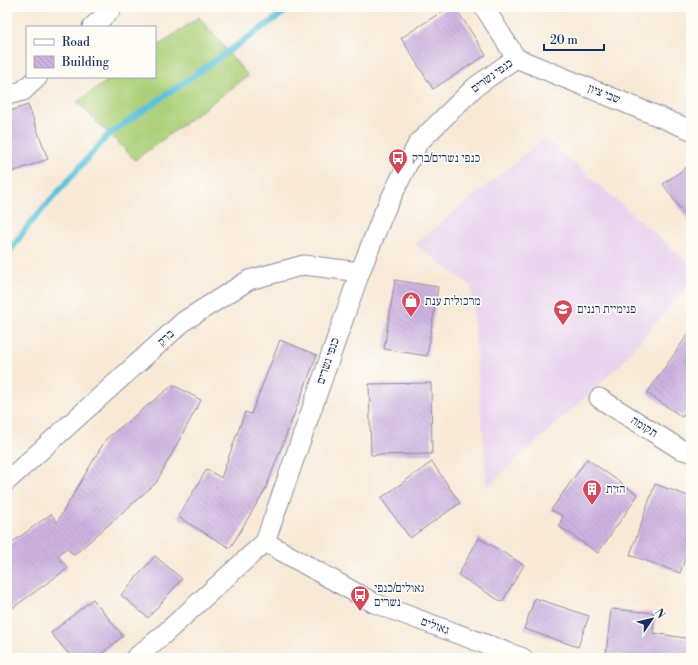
<svg xmlns="http://www.w3.org/2000/svg" width="698" height="665" font-family="'Libre Bodoni','Frank Ruhl Libre',serif">
<defs>
<pattern id="building-back-hatch" width="6" height="6" patternUnits="userSpaceOnUse"><rect width="6" height="6" fill="#cdb2e0"/><path d="M-1 5l2 2M0 0l6 6M5-1l2 2" fill="none" stroke="#af99c3"/></pattern>
</defs>
<rect width="100%" height="100%" fill="#fdfcf7"/>
<filter id="ink" filterUnits="userSpaceOnUse"><feTurbulence type="fractalNoise" baseFrequency=".025" numOctaves="2"/><feDisplacementMap in="SourceGraphic" scale="8" xChannelSelector="R" yChannelSelector="G"/><feConvolveMatrix kernelMatrix="1 2 1 2 8 2 1 2 1" color-interpolation-filters="sRGB"/></filter>
<filter id="wash" filterUnits="userSpaceOnUse"><feTurbulence type="fractalNoise" baseFrequency=".012" numOctaves="4" result="noise"/><feDisplacementMap in="SourceGraphic" scale="16" xChannelSelector="R" yChannelSelector="G"/><feGaussianBlur stdDeviation="0.9" result="paint"/><feColorMatrix in="noise" values="0 0 0 0 0 0 0 0 0 0 0 0 0 0 0 0 0 1.4 0 .05"/><feComposite in="paint" operator="in"/></filter>
<g filter="url(#wash)">
<rect width="100%" height="100%" fill="#f8e9d7"/>
<path fill="#e8d2ee" d="M545,138L691,265V282L618,367L487,487L471,286L415,244Z"/>
<path fill="#acd079" stroke="#64806c" d="M199,17L248,76L135,160L77,102L113,77H155V48Z"/>
<g fill="none" stroke-linecap="round" stroke-linejoin="round">
<path stroke="#5ec2db" stroke-width="6" d="M7,255L27,227L108,135L285,12"/>
</g>
<g id="blocks">
<g fill="url(#building-back-hatch)">
<path d="M449,7H455L486,55L433,89L401,38Z"/>
<path d="M28,105L48,159L7,174V112Z"/>
<path d="M691,164V224L663,184Z"/>
<path d="M395,280L438,287L427,356L384,349Z"/>
<path d="M691,330V404L682,417L647,393Z"/>
<path d="M280,340L317,355L265,490L230,548L178,517L207,469L221,478L245,412L251,414Z"/>
<path d="M431,383L432,454L371,455L369,384Z"/>
<path d="M173,385L201,400L156,483L74,555L66,548L58,556L68,568L7,612V546L51,514L57,522L106,439Z"/>
<path d="M587,459L638,495L598,553L559,526L563,516L551,510Z"/>
<path d="M432,462L460,503L410,538L381,498Z"/>
<path d="M655,484L691,497V542L680,573L630,555Z"/>
<path d="M479,538L524,565L502,602L458,575Z"/>
<path d="M155,556L182,579L148,618L121,595Z"/>
<path d="M535,598L589,616L578,647L524,629Z"/>
<path d="M93,599L123,636L96,658H72L51,633Z"/>
<path d="M611,609L655,613L653,633L691,639V658H643L606,654Z"/>
</g>
</g>
</g>
<g filter="url(#ink)">
<use href="#blocks" fill-opacity="0" stroke="#8a8c9a" stroke-width="1"/>
<g fill="none" stroke-linecap="round" stroke-linejoin="round">
<g stroke="#8a8c9a" stroke-width="21">
<g id="street">
<path d="M484,7L516,58"/>
<path d="M92,27L111,10"/>
<path d="M516,58L691,130"/>
<path d="M7,95L23,91L38,77"/>
<path d="M599,398L680,449L691,452"/>
<path d="M7,481L184,321L249,280L304,265L360,272"/>
<path d="M265,542L374,603L523,658"/>
<path d="M135,658L163,635L265,542L360,272L384,212L418,143L475,87L516,58"/>
</g>
</g>
<use href="#street" stroke="#fff" stroke-width="19"/>
</g>
</g>
<defs>
<g id="bus-pin" transform="scale(1)"><path d="M0 17L-7.5 6A9.5 9.5 0 1 1 7.5 6Z" fill="#d1495b" stroke="#fdfcf7"/><path d="M-5-6H5V4H4V6H2V4H-2V6H-4V4H-5ZM-3.5-4V0h7V-4ZM-3.5 1.2v1.5H-2V1.2ZM2 1.2v1.5H3.5V1.2Z" fill="#fff"/></g>
<g id="shop-pin" transform="scale(1)"><path d="M0 17L-7.5 6A9.5 9.5 0 1 1 7.5 6Z" fill="#d1495b" stroke="#fdfcf7"/><path d="M-5-2.5h2.3a2.7 3.5 0 0 1 5.4 0H5L5.5 6h-11ZM-1.5-2.5h3a1.5 2.3 0 0 0-3 0Z" fill="#fff"/></g>
<g id="school-pin" transform="scale(1)"><path d="M0 17L-7.5 6A9.5 9.5 0 1 1 7.5 6Z" fill="#d1495b" stroke="#fdfcf7"/><path d="M0-5L7-2L0 1L-7-2ZM-4 1L0 2.5L4 1V4Q0 6-4 4Z" fill="#fff"/></g>
<g id="building-pin" transform="scale(1)"><path d="M0 17L-7.5 6A9.5 9.5 0 1 1 7.5 6Z" fill="#d1495b" stroke="#fdfcf7"/><path d="M-4-6H4V6H1V3H-1V6H-4ZM-2.5-4.3h1.7v1.8h-1.7ZM.8-4.3h1.7v1.8H.8ZM-2.5-1h1.7V.8h-1.7ZM.8-1h1.7V.8H.8Z" fill="#fff"/></g>
</defs>
<g fill-rule="evenodd">
<use href="#bus-pin" x="398" y="158"/>
<use href="#shop-pin" x="411" y="301"/>
<use href="#school-pin" x="563" y="309"/>
<use href="#building-pin" x="592" y="489"/>
<use href="#bus-pin" x="360" y="595"/>
</g>
<g text-anchor="middle" dominant-baseline="central" stroke-width="3.5" stroke-linejoin="round" paint-order="stroke">
<g font-size="12" fill="#1b2f5e" stroke="#fdfcf7">
<text transform="translate(492 76) rotate(-36)">כנפי נשרים</text>
<text transform="translate(604 94) rotate(22)">שבי ציון</text>
<text transform="translate(166 338) rotate(-42)">ברק</text>
<text transform="translate(328 361) rotate(-71)">כנפי נשרים</text>
<text transform="translate(644 427) rotate(32)">תקומה</text>
<text transform="translate(435 626) rotate(20)">גאולים</text>
</g>
<g font-size="12" fill="#1b2f5e" stroke="#fdfcf7" text-anchor="start">
<text x="412" y="158">כנפי נשרים/ברק</text>
<text x="425" y="301">מרכולית ענת</text>
<text x="577" y="309">פנימיית רננים</text>
<text x="606" y="489">הזית</text>
<text x="374" y="588">גאולים/כנפי<tspan x="374" dy="14">נשרים</tspan></text>
</g>
</g>
<rect width="698" height="665" fill="none" stroke="#fdfcf7" stroke-width="24"/>
<rect x="26" y="26" width="130" height="52" fill="#fdfcf7" stroke="#a3aaba"/>
<rect x="34" y="39" width="20" height="6" fill="#ffffff" stroke="#a3aaba"/>
<text x="62" y="46" font-size="12" fill="#1b2f5e">Road</text>
<rect x="34" y="56" width="20" height="12" fill="url(#building-back-hatch)" stroke="#a3aaba"/>
<text x="62" y="66" font-size="12" fill="#1b2f5e">Building</text>
<g transform="translate(652 619) rotate(55)" stroke="#fdfcf7" stroke-width="3" paint-order="stroke">
<path d="M0-3L7 15L0 10L-7 15Z" fill="#1b2f5e"/>
<text y="-6" font-size="11" font-weight="bold" text-anchor="middle" fill="#1b2f5e">N</text>
</g>
<path d="M544 44v6h60v-6" fill="none" stroke="#1b2f5e" stroke-width="2"/>
<text x="550" y="44" font-size="12" fill="#1b2f5e" stroke="#fdfcf7" stroke-width="3" paint-order="stroke">20 m</text>
</svg>
